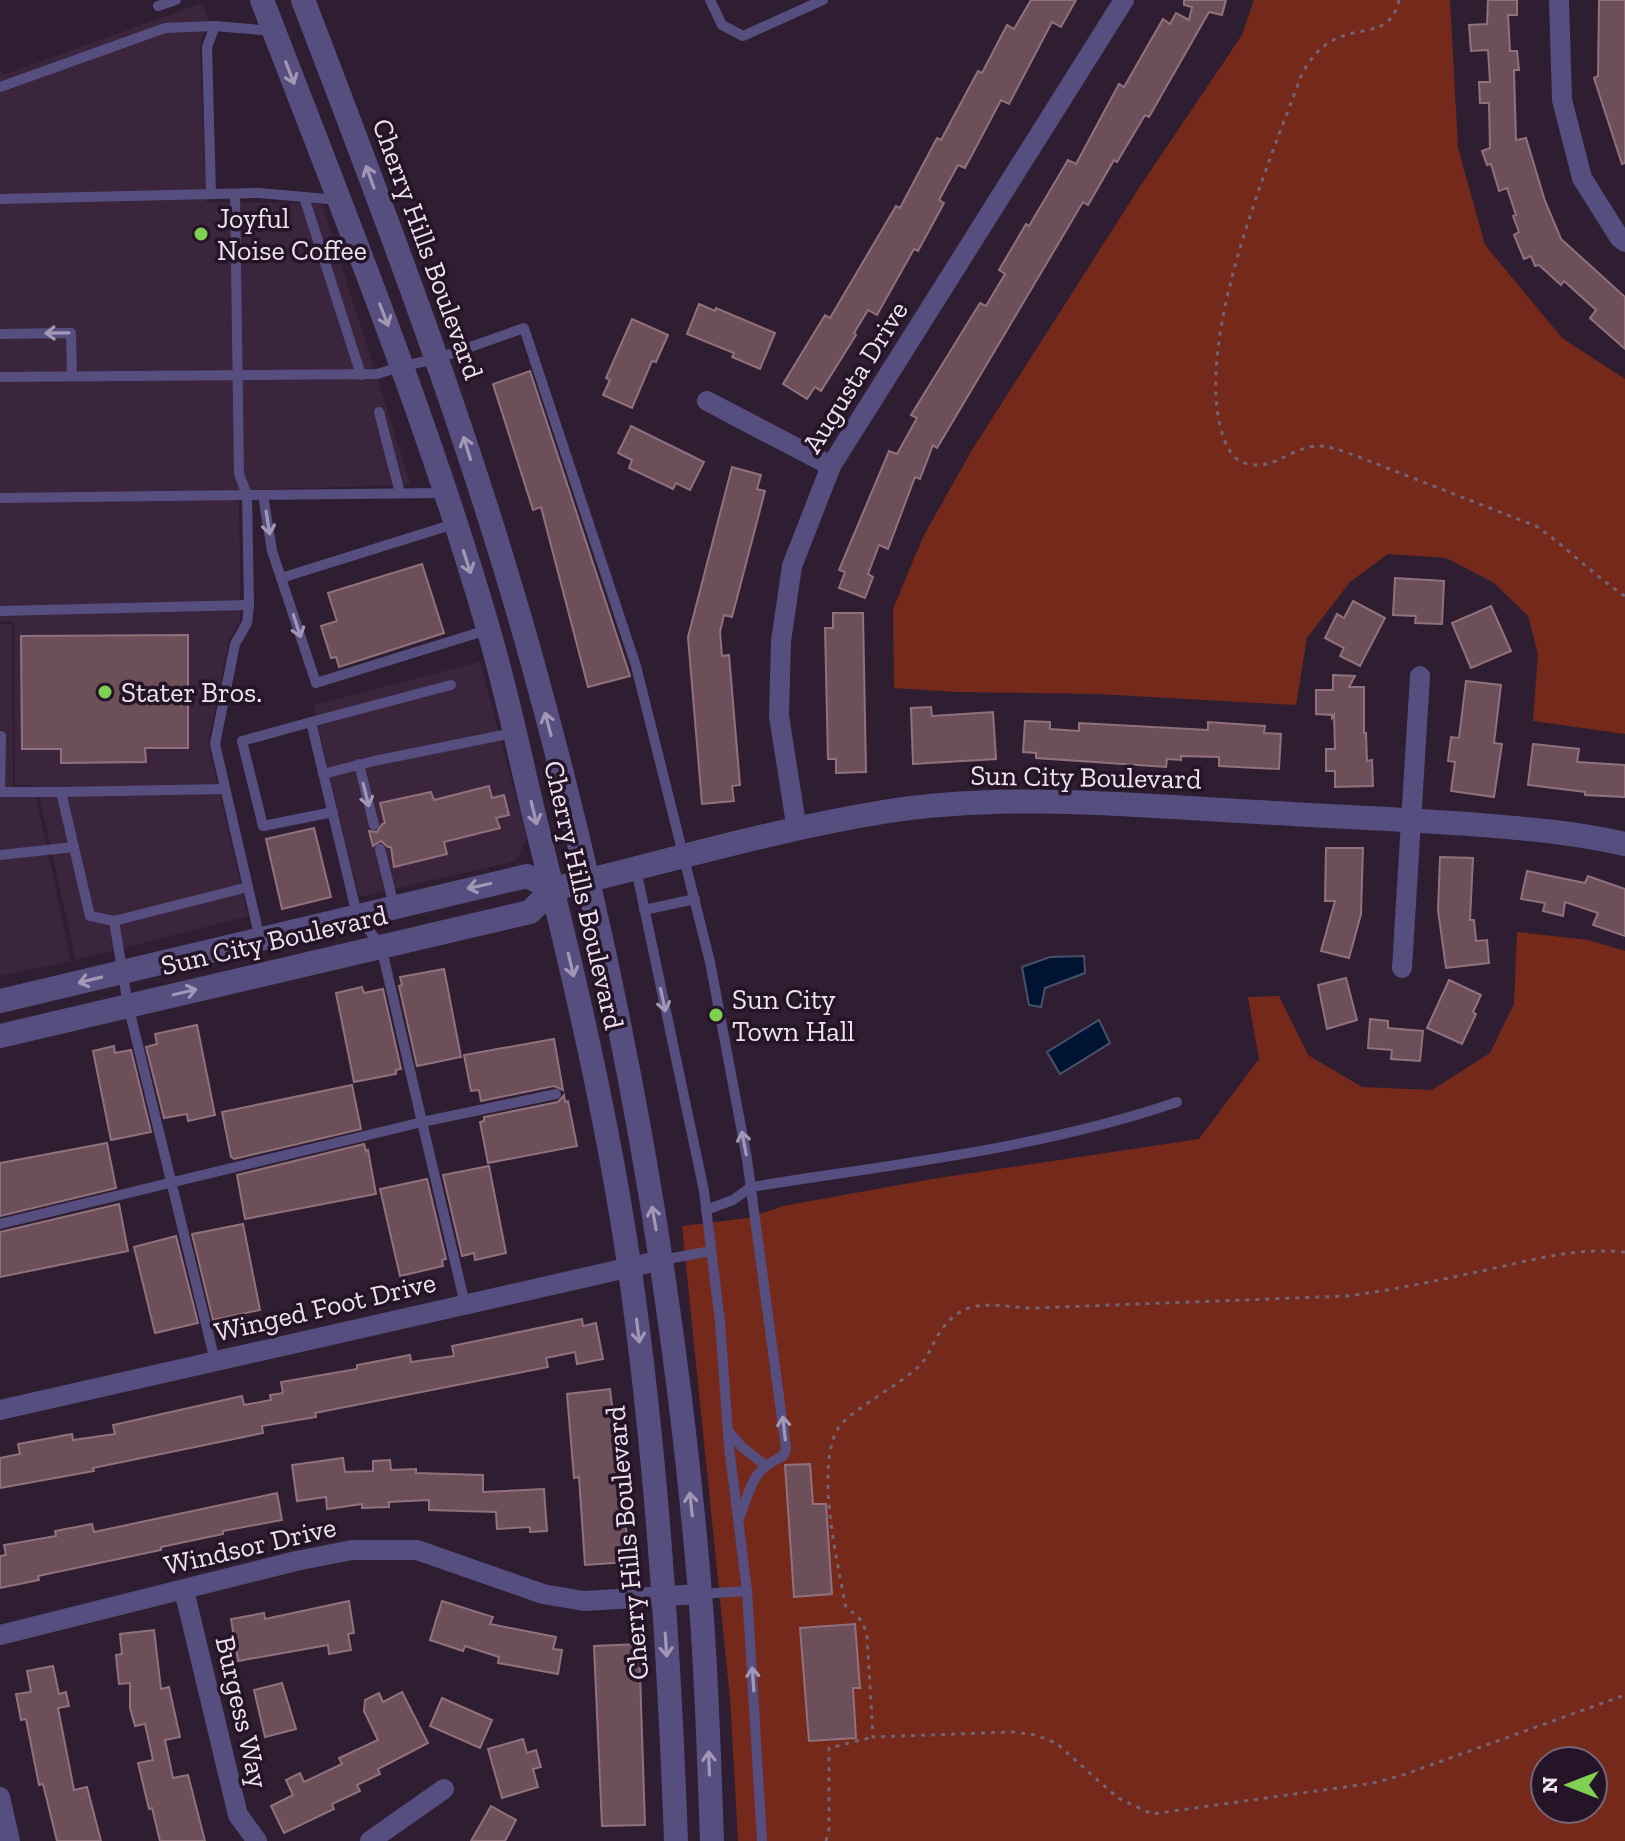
<svg xmlns="http://www.w3.org/2000/svg" width="1625" height="1841" font-family="'Zilla Slab',serif">
<rect width="100%" height="100%" fill="#2f1e31"/>
<g fill="#3b253d">
<path d="M202,3L208,19L200,47L206,202L322,204L411,485L239,490L240,621L229,640L208,743L248,916L76,960L37,786L15,785L14,622L0,621V68L3,75Z"/>
<path d="M0,624H12L13,795L36,796L71,961L0,976Z"/>
<path d="M480,662L527,838L516,861L359,897L313,705Z"/>
</g>
<g fill="#75291b" fill-rule="evenodd">
<path d="M1254,0H1450L1458,148L1485,245L1562,338L1625,379V734L1533,721L1538,654L1528,616L1494,583L1446,558L1388,554L1350,582L1307,638L1296,705L1098,694L957,692L894,688L893,609L923,537L972,450L1141,185L1242,35Z"/>
<path d="M1517,932L1588,940L1625,951V1841H738L730,1698L682,1226L748,1218L783,1206L932,1179L1199,1139L1259,1059L1248,997L1279,996L1308,1055L1362,1087L1432,1090L1490,1053L1514,1004ZM1545,1761H1593V1809H1545Z"/>
</g>
<g fill="#001332" stroke="#47516a" stroke-width="2">
<path d="M1084,956L1085,973L1045,988L1041,1007L1029,1005L1022,967L1050,957Z"/>
<path d="M1099,1020L1110,1043L1060,1074L1047,1052Z"/>
</g>
<g fill="#6d4f59" stroke="#91717b" stroke-width="2">
<path d="M1031,0H1076L1061,27L1052,22L1009,104L1001,100L965,168L958,165L939,200L944,203L918,251L914,249L877,315L868,310L854,333L856,335L821,391L815,387L807,399L783,384L825,315L830,318L896,206L900,208L937,138L941,140L978,71L982,73L1007,25L1014,29Z"/>
<path d="M1184,0H1226L1222,15L1209,12L1149,117L1145,115L1117,162L1114,160L1088,205L1083,202L937,448L933,445L920,479L915,477L888,549L879,545L868,574L873,577L865,598L839,588L845,572L839,570L889,451L897,454L917,418L911,415L980,303L986,306L1005,274L999,270L1026,224L1029,226L1068,160L1076,164L1119,84L1124,87L1163,19L1170,24L1176,13L1189,20L1192,7L1184,5Z"/>
<path d="M1488,0H1517V15H1508L1510,51H1517L1519,70H1514L1516,140L1526,138L1545,201L1561,239L1625,297V349L1590,318L1596,310L1564,281L1561,285L1539,265L1535,266L1531,256L1524,259L1514,235L1519,232L1513,216L1516,215L1507,188L1499,191L1491,164L1487,165L1482,151L1490,148L1489,103H1480L1479,82H1490L1488,50L1471,51L1469,25L1487,24Z"/>
<path d="M1599,0H1625V163L1622,164L1594,78L1598,76Z"/>
<path d="M699,304L715,311L716,308L775,333L760,369L732,357L734,353L687,334Z"/>
<path d="M632,319L668,335L656,362L652,361L632,408L603,395L610,380L606,378Z"/>
<path d="M530,371L630,676L588,687L541,507L533,510L493,384Z"/>
<path d="M631,426L704,462L690,490L676,483L673,489L629,468L632,460L618,453Z"/>
<path d="M732,467L761,475L757,489L765,491L732,617L724,615L720,632L722,656L729,655L740,785L732,786L734,801L702,804L688,637Z"/>
<path d="M422,564L444,633L339,667L336,657L331,658L321,626L337,621L328,593Z"/>
<path d="M1395,578L1444,581L1442,624L1415,623L1416,616L1393,615Z"/>
<path d="M1353,601L1385,618L1360,666L1340,656L1344,648L1325,638L1337,614L1344,618Z"/>
<path d="M1491,606L1511,651L1471,668L1452,623Z"/>
<path d="M833,613H863L866,772L836,773V759H828L825,628H833Z"/>
<path d="M188,635V748H145L146,762L61,763V749H22L21,636Z"/>
<path d="M1333,675L1355,676L1349,687H1364V733H1366L1367,761L1372,760L1373,786L1335,787V771H1326V749H1335L1334,715L1332,718V715L1316,714V690H1333Z"/>
<path d="M1466,681L1501,685L1494,743L1502,744L1494,797L1451,791L1455,762L1448,761L1451,737L1459,738Z"/>
<path d="M931,707L932,716L993,712L996,759L913,764L911,708Z"/>
<path d="M1025,721L1050,722V729L1079,731V723L1208,730V722L1265,726L1264,733L1281,734L1279,769L1219,766V757L1181,756V760L1167,759L1166,767L1036,758V753L1023,752Z"/>
<path d="M1533,744L1579,749L1577,762L1625,765V797L1585,795V792L1528,785Z"/>
<path d="M489,786L492,798L504,795L509,815L496,818L500,828L444,842L447,854L394,867L391,847H388L381,841L373,846L369,831L377,832L382,824L385,823L380,803L431,792L434,800Z"/>
<path d="M314,828L331,897L282,909L266,839Z"/>
<path d="M1326,848H1363L1361,914L1349,958L1321,951L1335,901H1325Z"/>
<path d="M1440,857L1473,858L1470,920H1474L1476,941L1487,940L1489,963L1446,968L1438,910Z"/>
<path d="M1527,871L1585,883L1588,876L1625,889V936L1593,925L1598,913L1565,902L1563,916L1543,911L1545,903L1521,899Z"/>
<path d="M444,969L461,1057L417,1066L399,986L402,985L400,977Z"/>
<path d="M1346,978L1357,1020L1327,1029L1318,985Z"/>
<path d="M1449,980L1481,995L1473,1012L1476,1014L1462,1044L1427,1028Z"/>
<path d="M362,987L364,993L383,989L401,1069L396,1070V1074L354,1082L336,993Z"/>
<path d="M1370,1019L1388,1021V1028L1423,1031L1420,1061L1391,1059L1392,1050L1368,1048Z"/>
<path d="M197,1025L215,1115L188,1121L187,1114L164,1118L146,1047L157,1044L155,1034Z"/>
<path d="M554,1039L563,1090L554,1086L481,1101L479,1090L471,1091L464,1055Z"/>
<path d="M114,1046L115,1053L131,1050L151,1132L111,1140L93,1051Z"/>
<path d="M352,1085L361,1129L234,1159L231,1157L222,1112Z"/>
<path d="M564,1095L565,1102L568,1101L577,1146L488,1163L480,1122L484,1121V1117L558,1102Z"/>
<path d="M107,1143L116,1188L0,1216V1163Z"/>
<path d="M364,1144L366,1151L368,1150L376,1194L245,1219L237,1175Z"/>
<path d="M489,1166L506,1253L475,1260L474,1253L462,1256L443,1175Z"/>
<path d="M427,1179L446,1259L442,1260L443,1266L400,1276L380,1189Z"/>
<path d="M119,1204L128,1251L0,1277V1232Z"/>
<path d="M243,1224L260,1310L213,1320L192,1234Z"/>
<path d="M176,1236L198,1323L155,1333L134,1247Z"/>
<path d="M582,1319L583,1326L596,1323L603,1359L577,1364L575,1352L546,1358L548,1367L315,1413L316,1417L262,1426L263,1433L93,1468L94,1471L0,1488V1458L20,1454L18,1444L72,1434L73,1440L115,1434L113,1425L242,1396L244,1405L271,1400L270,1395L283,1393L281,1382L357,1369V1365L410,1355L411,1362L454,1356L452,1346Z"/>
<path d="M610,1389L621,1480L623,1479L628,1562L585,1565L579,1477L574,1478L567,1394Z"/>
<path d="M343,1458L345,1472L373,1471V1461L390,1460L391,1470L416,1469V1473L483,1475V1492L544,1489L547,1531L530,1532V1527L497,1529L496,1512L429,1510V1500L389,1502V1507L362,1508V1504L327,1509L326,1497L297,1501L292,1465Z"/>
<path d="M810,1464L813,1504H826L832,1594L794,1597L785,1465Z"/>
<path d="M277,1493L282,1520L223,1531V1534L161,1547V1550L38,1576L39,1580L0,1588V1556L6,1555L4,1545L56,1536L55,1531L92,1524L94,1532Z"/>
<path d="M349,1601L354,1633L348,1634L351,1650L329,1654L328,1645L238,1661L231,1619L264,1613L265,1619Z"/>
<path d="M442,1601L493,1617L490,1624L556,1637L553,1649L562,1650L558,1674L498,1663L499,1657L465,1646L463,1651L430,1640Z"/>
<path d="M855,1624L860,1688H853L856,1738L809,1741L800,1628Z"/>
<path d="M154,1630L161,1689L169,1687L180,1737L165,1740L173,1778L188,1775L205,1841H160L152,1808L149,1809L138,1763L153,1760L145,1724L135,1726L130,1708V1683L119,1684L116,1655L122,1654L120,1634Z"/>
<path d="M639,1644L645,1825L602,1826L594,1646Z"/>
<path d="M53,1666L59,1694L66,1692L69,1706L58,1708L74,1790L87,1787L101,1841H57L43,1784L39,1785L26,1719L21,1720L16,1694L31,1692L27,1671Z"/>
<path d="M282,1683L296,1729L265,1737L254,1690Z"/>
<path d="M402,1692L428,1743L378,1769L380,1774L357,1785L360,1791L332,1804L334,1809L284,1833L271,1806L293,1795L286,1780L300,1773L304,1782L342,1764L339,1758L378,1740L364,1711L365,1700L379,1693L383,1702Z"/>
<path d="M442,1698L492,1720L480,1748L430,1726Z"/>
<path d="M523,1739L527,1753L536,1750L541,1767L533,1769L538,1787L502,1798L488,1749Z"/>
<path d="M491,1806L516,1820L505,1841H471Z"/>
</g>
<g fill="none" stroke-linecap="round" stroke-linejoin="round">
<g stroke="#736374" stroke-width="3" stroke-dasharray="4 6" stroke-linecap="butt">
<path d="M1399,0C1392,34 1366,27 1340,37C1321,44 1310,59 1301,76C1268,166 1192,344 1223,436C1226,445 1231,456 1240,461C1267,474 1286,452 1310,447C1323,444 1333,448 1346,452L1536,526C1567,547 1593,575 1625,596"/>
<path d="M1625,1252C1577,1247 1532,1260 1486,1270C1440,1280 1394,1290 1347,1296L1034,1308C997,1308 966,1293 940,1332C932,1344 928,1359 917,1368C899,1385 850,1411 839,1427C814,1466 838,1564 846,1608C859,1616 864,1622 867,1637L873,1737L1012,1732L1036,1735L1056,1743L1118,1798L1152,1814L1373,1783L1403,1775L1625,1695"/>
<path d="M826,1841L829,1829V1748L873,1737"/>
</g>
<g stroke="#554e7f" stroke-width="10">
<path d="M710,0L722,25L743,36L823,0"/>
<path d="M158,6L176,0"/>
<path d="M0,87L165,28L215,26L272,31"/>
<path d="M211,194L207,47L215,26"/>
<path d="M304,197L361,375"/>
<path d="M0,199L259,193L338,200"/>
<path d="M0,334L71,333L72,376"/>
<path d="M0,377L377,374L403,366L436,359L524,328L636,666L710,962L747,1159L786,1449L783,1456C751,1471 752,1485 740,1516"/>
<path d="M379,412L400,493"/>
<path d="M263,495L272,551L316,683L487,630"/>
<path d="M0,498L247,495L239,474L235,194"/>
<path d="M281,578L454,524"/>
<path d="M0,611L249,605"/>
<path d="M451,685L311,722L357,915L381,946L422,1122L556,1094"/>
<path d="M311,722L242,741L263,826L333,812"/>
<path d="M359,764L374,825"/>
<path d="M323,774L374,761L513,733"/>
<path d="M0,792H61L90,916L114,921L128,1005L215,1361"/>
<path d="M0,792L1,736"/>
<path d="M61,792L225,789"/>
<path d="M380,849L394,906"/>
<path d="M0,855L74,847"/>
<path d="M636,869L704,1191L720,1322L729,1447L747,1591L762,1841"/>
<path d="M644,910L695,899"/>
<path d="M114,921L248,887"/>
<path d="M260,939L215,744L235,644L247,623L249,605L247,495L444,493"/>
<path d="M706,1210L733,1200L751,1187C894,1164 1039,1149 1177,1102"/>
<path d="M0,1224L422,1122L465,1304"/>
<path d="M662,1260L711,1251"/>
<path d="M729,1432L742,1447L765,1465"/>
<path d="M701,1594L747,1591"/>
</g>
<g stroke="#554e7f" stroke-width="20">
<path d="M1559,0L1562,100L1582,178L1619,237L1625,242"/>
<path d="M707,401L831,466"/>
<path d="M797,830L779,716L781,641L792,566L831,466L1124,0"/>
<path d="M1402,968L1420,676"/>
<path d="M0,1410L662,1260"/>
<path d="M184,1590L238,1815L257,1841"/>
<path d="M0,1635L296,1561L352,1550H417L543,1594L584,1601L700,1594"/>
<path d="M0,1797L10,1841"/>
<path d="M370,1841L444,1789"/>
</g>
<g stroke="#554e7f" stroke-width="24">
<path d="M262,0C342,208 426,414 488,628C507,692 520,758 536,823C573,971 608,1119 630,1271C657,1460 669,1651 676,1841"/>
<path d="M303,0C386,216 469,434 531,657C616,963 674,1276 700,1593C707,1676 709,1759 712,1841"/>
<path d="M0,1001L527,876L553,889"/>
<path d="M0,1036L530,912L553,889C663,863 772,830 883,812C1013,791 1146,807 1276,813C1344,817 1413,820 1481,825C1529,829 1578,833 1625,844"/>
</g>
</g>
<defs><path id="oneway-shaft" d="M-6 0H5M1.5-3L5.5 0L1.5 3" fill="none" stroke-width="1.6" stroke-linecap="round" stroke-linejoin="round" transform="scale(2)"/></defs>
<g stroke="#a298b6">
<use href="#oneway-shaft" transform="translate(290 73) rotate(69)"/>
<use href="#oneway-shaft" transform="translate(370 177) rotate(-110)"/>
<use href="#oneway-shaft" transform="translate(384 315) rotate(69)"/>
<use href="#oneway-shaft" transform="translate(57 333) rotate(179)"/>
<use href="#oneway-shaft" transform="translate(467 448) rotate(-107)"/>
<use href="#oneway-shaft" transform="translate(268 523) rotate(81)"/>
<use href="#oneway-shaft" transform="translate(467 562) rotate(72)"/>
<use href="#oneway-shaft" transform="translate(297 626) rotate(72)"/>
<use href="#oneway-shaft" transform="translate(548 724) rotate(-105)"/>
<use href="#oneway-shaft" transform="translate(366 795) rotate(76)"/>
<use href="#oneway-shaft" transform="translate(534 813) rotate(76)"/>
<use href="#oneway-shaft" transform="translate(479 886) rotate(168)"/>
<use href="#oneway-shaft" transform="translate(571 965) rotate(77)"/>
<use href="#oneway-shaft" transform="translate(90 980) rotate(166)"/>
<use href="#oneway-shaft" transform="translate(185 992) rotate(-13)"/>
<use href="#oneway-shaft" transform="translate(663 1000) rotate(78)"/>
<use href="#oneway-shaft" transform="translate(744 1143) rotate(-101)"/>
<use href="#oneway-shaft" transform="translate(654 1218) rotate(-100)"/>
<use href="#oneway-shaft" transform="translate(638 1331) rotate(83)"/>
<use href="#oneway-shaft" transform="translate(784 1428) rotate(-96)"/>
<use href="#oneway-shaft" transform="translate(691 1504) rotate(-96)"/>
<use href="#oneway-shaft" transform="translate(666 1645) rotate(86)"/>
<use href="#oneway-shaft" transform="translate(753 1679) rotate(-94)"/>
<use href="#oneway-shaft" transform="translate(709 1763) rotate(-92)"/>
</g>
<g fill="#80d051" stroke="#251427" stroke-width="3">
<circle cx="201" cy="234" r="8"/>
<circle cx="105" cy="692" r="8"/>
<circle cx="716" cy="1015" r="8"/>
</g>
<g text-anchor="middle" dominant-baseline="central" stroke-width="7" stroke-linejoin="round" paint-order="stroke">
<g font-size="28" fill="#eee2ee" stroke="#251427" text-anchor="start">
<text x="217" y="218">Joyful<tspan x="217" dy="32">Noise Coffee</tspan></text>
<text x="121" y="692">Stater Bros.</text>
<text x="732" y="999">Sun City<tspan x="732" dy="32">Town Hall</tspan></text>
</g>
<g font-size="28" fill="#eee2ee" stroke="#251427">
<text transform="translate(428 249) rotate(70)">Cherry Hills Boulevard</text>
<text transform="translate(855 377) rotate(-58)">Augusta Drive</text>
<text transform="translate(1086 777) rotate(1)">Sun City Boulevard</text>
<text transform="translate(584 895) rotate(77)">Cherry Hills Boulevard</text>
<text transform="translate(274 940) rotate(-13)">Sun City Boulevard</text>
<text transform="translate(325 1307) rotate(-13)">Winged Foot Drive</text>
<text transform="translate(627 1543) rotate(-95)">Cherry Hills Boulevard</text>
<text transform="translate(250 1546) rotate(-13)">Windsor Drive</text>
<text transform="translate(242 1712) rotate(77)">Burgess Way</text>
</g>
</g>
<g transform="translate(1569 1785) rotate(270)"><circle r="38" fill="#251427" stroke="#756677" stroke-width="2"/>
<path d="M0-6L14 30L0 20L-14 30Z" fill="#80d051"/>
<text y="-12" font-size="22" font-weight="bold" text-anchor="middle" fill="#eee2ee">N</text>
</g>
</svg>
